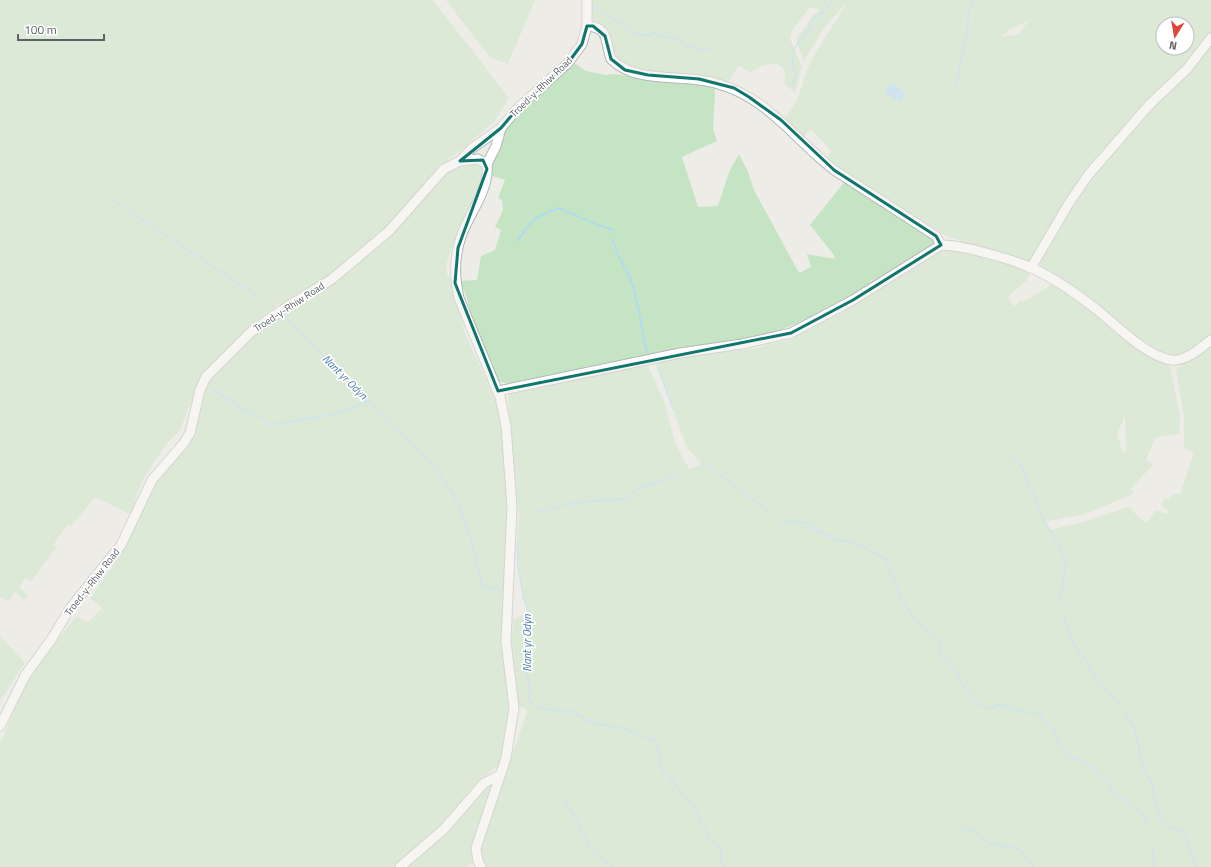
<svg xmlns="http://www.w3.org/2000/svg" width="1211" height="867" font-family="'Titillium Web',sans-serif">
<rect width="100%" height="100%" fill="#eeece6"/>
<g fill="#c4e4c4" fill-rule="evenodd">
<path d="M0,0H433L509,98L494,122L445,163L440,164L405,211L345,265L284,304L278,303L275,308L249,327L225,350L199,380L180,430L167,443L143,479L136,496L132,515L95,497L71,526L68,524C63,531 57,537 54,545L56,547L33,579L31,581L26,578L19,587L28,595L24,600L15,592L9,601L0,597Z"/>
<path d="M446,0H535L508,64L490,58Z"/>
<path d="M589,0H1211V35L1191,61L1143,104L1133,116L1031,261L1026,262L995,253L982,246L948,237L825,160L831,151L811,129L802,138L784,119C802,100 801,81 812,59L848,1L823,29L804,61L796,40L814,14L821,10L810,7L792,31L790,39L802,67L795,93L785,84V70L775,63L761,66L750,73L739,65L728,83L699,75L635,72L612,56L604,29L594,22L590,15ZM1029,20L1019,34L1001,37L1009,30ZM1163,24H1187V48H1163Z"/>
<path d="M1211,46V337C1201,345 1187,357 1173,356C1150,354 1108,314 1087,300C1073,289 1057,280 1041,270L1040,260L1055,234L1064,223L1067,212L1088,180L1203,52Z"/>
<path d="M573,62L586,71L606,75L612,74L712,84L715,89L713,129L717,141L682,157L698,207L718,206L729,172L739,154L748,172L754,190L799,273L811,267L807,254L835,259L834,255L810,225L845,181L935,238L934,243L876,283L871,280L867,288L828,311L765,336L739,341L648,355L511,385L499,381L488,363L474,327L466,295L459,281L477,280L481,256L495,250L501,230L495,227L503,210L502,200L498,198L505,180L490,175C494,161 498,145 504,132C516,109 554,83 573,62Z"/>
<path d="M480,164L484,171L482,178C475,196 445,255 446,270C446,273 448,276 450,278L465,333L498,406L502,430L508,509L503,590L502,647L511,700L504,757L497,767L480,778L443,826L402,863L394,867H0V744L23,689L34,668L77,616L87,623L102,608L90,598L113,566L129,538L156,478L194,434L202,395L210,377L256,332L346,274L404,221L448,170Z"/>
<path d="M941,248L1010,263L1030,272L1027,280L1007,298L1015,306L1020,300L1023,302L1048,287L1052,282L1150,356L1170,367L1180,415L1179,434L1156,437L1146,460L1154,464L1131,488L1133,493L1130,495L1085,514L1045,522L1050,530L1087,521L1128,507L1146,523L1156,510L1166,514L1169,511L1161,506L1165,498L1170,500L1173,493L1180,495L1194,452L1184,448V418L1176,371L1177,368L1211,343V867H485L481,863L480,848L527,712L525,708L519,707L512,641L513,620L522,615L529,613L524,600L518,568L517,543L519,513L514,480L508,396L515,390L623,369L648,366L664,401L675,443L689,469L701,464L686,446L656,360L706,353L752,349L792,339ZM1125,415L1126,452L1122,451L1117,434Z"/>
<path d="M0,636L25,663L0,701Z"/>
<path d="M494,781L475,861L466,867H406L432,845Z"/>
</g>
<path fill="#abd9f9" d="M890,84C897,85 901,88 905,94L901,102L893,99L886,94L887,87Z"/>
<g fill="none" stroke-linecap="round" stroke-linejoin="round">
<g stroke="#abd9f9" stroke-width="1.5">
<path d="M590,6L599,9L618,22L626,24L634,33L649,36L654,33C663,38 677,37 684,43L683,46H694L699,50L704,48L709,49"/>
<path d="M793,85L796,76L792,59L795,55L793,51C799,39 810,33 813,19L822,14L833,0"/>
<path d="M956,85L968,26V11L974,0"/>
<path d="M111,199L257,296"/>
<path d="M613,239C615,253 623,263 629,276C639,299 641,327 647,352"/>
<path d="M518,241L527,227L537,217L559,208C577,215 594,225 613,230"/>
<path d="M285,317L395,429C418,448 442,473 456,500C462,511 463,524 470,534L482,586L493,589L498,587L501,590"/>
<path d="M657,365L673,409"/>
<path d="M212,390L249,412L261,417L269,425L336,414L369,401"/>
<path d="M1008,454L1019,463L1022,468L1045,522L1060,547L1066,562L1060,600L1063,604"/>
<path d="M703,461L770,513"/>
<path d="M539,512C569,502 596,500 627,499L634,491L676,474"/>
<path d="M781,525L787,521L809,523L812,528L833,538L841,541H852L886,559L900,598L916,620L936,638L941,648L940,655L955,669L961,683L980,705L991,708L1002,704L1014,710L1040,714C1041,717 1043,721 1045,723C1048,725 1051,725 1053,729C1059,736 1054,746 1067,750L1069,757L1087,764L1099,773L1113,791L1145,817L1148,825"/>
<path d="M517,543L518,568L524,600L529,613L525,666L530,689L529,699L532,704L541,708L563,712L571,711L593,723L622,728L656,741L662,771L670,777L680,792L693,803L709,839L721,849V861L724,867"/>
<path d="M1063,614L1069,634L1077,650L1085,659L1092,673L1120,706"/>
<path d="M1123,710L1135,729L1143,770L1151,781L1160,819L1167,826L1181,831L1184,835L1197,867"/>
<path d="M563,802C575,809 585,842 594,853C599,859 608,863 614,867"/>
<path d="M962,829L976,832L989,843L1019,849L1034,867"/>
<path d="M1153,847L1154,867"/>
</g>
<g stroke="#b3b6b9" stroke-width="11">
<g id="minor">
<path d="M587,26C610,27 605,43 611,59C637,85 681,73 715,83C768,97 793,138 834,170L936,236L941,245"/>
<path d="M460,161L478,159L487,164C490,188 470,213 462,234C454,255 454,276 459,298L500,397L506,426L512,507L506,641L514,708L506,758L476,848L478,861L481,867"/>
<path d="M487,164L496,146L501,128L518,108L568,63L582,44L587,26V0"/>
<path d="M1031,268L1069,203L1089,174L1150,104L1187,69L1211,38"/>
<path d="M498,391L680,353L742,344L791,333L853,300L941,245C957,245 971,249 986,253C1001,257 1015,261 1029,267C1051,276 1078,295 1096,309C1116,325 1146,356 1171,360C1185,362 1201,348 1211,340"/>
<path d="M0,726L26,674L51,640L71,607L121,545L152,480L184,443L190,433L200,390L206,377L251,332L282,310L332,279L389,231L444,169L460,161L471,149L501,128"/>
<path d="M400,867L444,829L484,783L500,775"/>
</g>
</g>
<use href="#minor" stroke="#fff" stroke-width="9"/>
</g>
<path d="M0 0H1211V867H0ZM587,26H593L605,36L611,59L625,70L648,75L699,79L734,88L749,97L781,120L834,170L936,236L941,245L853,300L791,333L498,391L455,283L458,248L487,169L483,160L460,161L501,128L518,108L568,63L582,44Z" fill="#eeece6" fill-opacity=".55" fill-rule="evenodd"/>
<path fill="none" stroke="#0f766e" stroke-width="3" stroke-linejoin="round" d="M587,26H593L605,36L611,59L625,70L648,75L699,79L734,88L749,97L781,120L834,170L936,236L941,245L853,300L791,333L498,391L455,283L458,248L487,169L483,160L460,161L501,128L518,108L568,63L582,44Z"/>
<g text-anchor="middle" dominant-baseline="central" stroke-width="3.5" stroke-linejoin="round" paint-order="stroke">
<g font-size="10" fill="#5d6165" stroke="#fff">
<text transform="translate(541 87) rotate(-44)">Troed-y-Rhiw Road</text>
<text transform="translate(289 307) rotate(-33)">Troed-y-Rhiw Road</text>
<text transform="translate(92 582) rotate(-52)">Troed-y-Rhiw Road</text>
</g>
<g font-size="11" font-style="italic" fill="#487aab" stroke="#fff">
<text transform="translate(345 377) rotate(45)">Nant yr Odyn</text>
<text transform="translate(527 643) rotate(-90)">Nant yr Odyn</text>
</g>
</g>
<g transform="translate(1175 36) rotate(191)"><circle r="19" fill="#ffffff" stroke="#bec0c1"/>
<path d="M0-3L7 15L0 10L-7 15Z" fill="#de463c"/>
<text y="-6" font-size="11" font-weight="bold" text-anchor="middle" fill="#5d6165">N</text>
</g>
<path d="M18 34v6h86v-6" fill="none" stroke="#5d6165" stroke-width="2"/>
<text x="24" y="34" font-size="12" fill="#5d6165" stroke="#ffffff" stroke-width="3" paint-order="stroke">100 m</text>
</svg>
